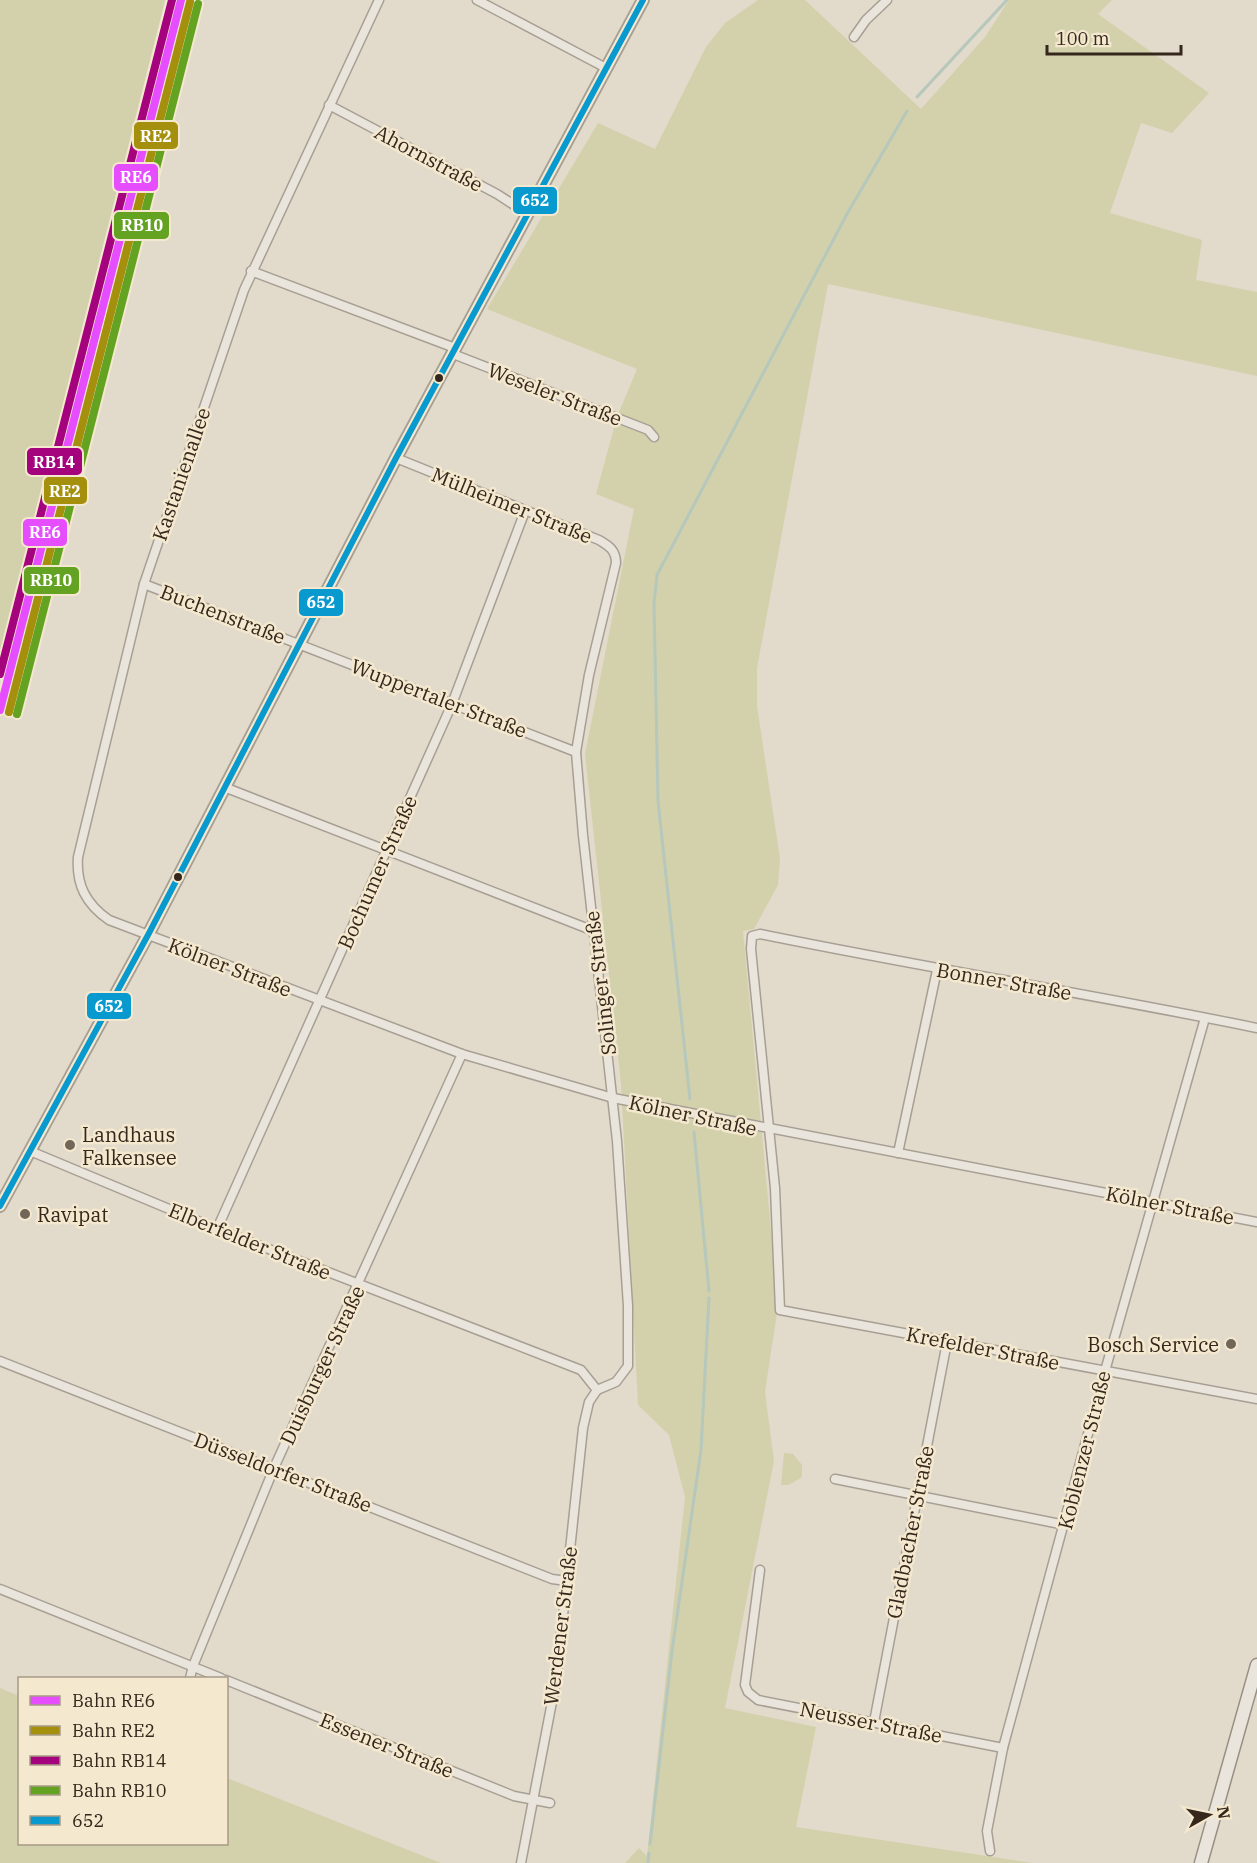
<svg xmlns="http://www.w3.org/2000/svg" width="1257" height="1863" font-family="'IBM Plex Serif',serif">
<rect width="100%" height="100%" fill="#e2daca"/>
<g fill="#d3d1ac">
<path d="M0,0H165L0,654Z"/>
<path d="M758,0H805L921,109L985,37L1009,0H1112L1098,14L1209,93L1172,133L1141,123L1110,213L1202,240L1196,280L1257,292V376L828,284L757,668V706L780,859L778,885L754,929L743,931L778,1306L765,1392L774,1461L725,1708L816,1727L796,1827L1032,1863H625L639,1848L647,1856L685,1497L669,1435L638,1405L621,1084L585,754L634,509L596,494L617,417L637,369L487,309L598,123L655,149L706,47L725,23Z"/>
<path d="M784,1453L793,1454L802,1465V1477L789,1485H781Z"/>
<path d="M0,1688L19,1696L20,1844H226L227,1778L441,1863H0Z"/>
</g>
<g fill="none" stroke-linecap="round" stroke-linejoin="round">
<g stroke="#b6c7bb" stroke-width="3">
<path d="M917,97L1007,0"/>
<path d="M690,1099L658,801L654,603L657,575L847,214L907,111"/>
<path d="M694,1132L709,1291"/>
<path d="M650,1844L672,1651L701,1450L709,1298"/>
<path d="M648,1863L649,1853"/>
</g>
<g stroke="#a79f94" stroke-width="11">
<g id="minor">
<path d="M379,0L244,290L144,584L78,857C76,885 86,904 109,920L462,1054L613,1098L1257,1222"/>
<path d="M477,0L606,68"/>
<path d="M854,37L866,20L887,0"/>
<path d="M329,105L497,194L528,214"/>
<path d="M251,271L455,348"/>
<path d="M453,354L648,430L654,437"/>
<path d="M396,458L599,540C609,546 616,550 616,563L589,675L576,752L583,835L617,1141L628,1306V1366L616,1382L597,1390"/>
<path d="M144,584L576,752"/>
<path d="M224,787L594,931"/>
<path d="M1257,1028C1092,994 926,968 760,934L752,936L751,949L775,1188L780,1310L1257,1399"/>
<path d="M30,1151L217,1229L581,1370L597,1390"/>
<path d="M898,1153L937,970"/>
<path d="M217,1229L452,704L525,511"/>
<path d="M0,1361L552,1579L567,1581"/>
<path d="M835,1479L1065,1525"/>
<path d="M760,1570L745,1685L748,1692L758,1700L1003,1748"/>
<path d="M0,1589L221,1678"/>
<path d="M190,1678L193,1666L274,1468L462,1054"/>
<path d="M226,1680L514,1796L550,1803"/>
<path d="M874,1722L947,1342"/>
<path d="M990,1851L987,1831L1003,1748L1105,1371L1205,1018"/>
<path d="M521,1863L556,1681L583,1428L589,1402L597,1390"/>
</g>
</g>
<g stroke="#a79f94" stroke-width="14">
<path id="tertiary" d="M0,1206L148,935L396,458L643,0"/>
</g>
<g stroke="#978f84" stroke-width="15">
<path id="secondary" d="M1201,1863L1257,1665"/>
</g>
<use href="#minor" stroke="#eae5dc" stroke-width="8"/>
<use href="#tertiary" stroke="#eae5dc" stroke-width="10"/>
<use href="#secondary" stroke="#eae5dc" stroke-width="12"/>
<g stroke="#f4e8cf" stroke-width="10">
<path id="bus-1" d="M0,1206L148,935L396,458L643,0"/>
</g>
<use href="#bus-1" stroke="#0899ce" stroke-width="6"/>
<g stroke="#f4e8cf" stroke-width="12">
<path id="rail-1" d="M0,710L181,0"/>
</g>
<g stroke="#f4e8cf" stroke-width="12">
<path id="rail-2" d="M9,712L190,2"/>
</g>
<g stroke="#f4e8cf" stroke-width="12">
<path id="rail-3" d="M0,674L172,0"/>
</g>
<g stroke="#f4e8cf" stroke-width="12">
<path id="rail-4" d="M17,714L198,4"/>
</g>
<use href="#rail-1" stroke="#e64dff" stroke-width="8"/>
<use href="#rail-2" stroke="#a4900d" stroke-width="8"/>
<use href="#rail-3" stroke="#a5027d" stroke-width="8"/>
<use href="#rail-4" stroke="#64a322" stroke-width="8"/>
</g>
<g fill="#35271c" stroke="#f4e8cf" stroke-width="2">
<circle cx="439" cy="378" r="5"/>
<circle cx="178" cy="877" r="5"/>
</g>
<g fill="#726659" stroke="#f4e8cf" stroke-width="2">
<circle cx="70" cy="1145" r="6"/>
<circle cx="25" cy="1214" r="6"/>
<circle cx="1231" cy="1344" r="6"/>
</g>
<g text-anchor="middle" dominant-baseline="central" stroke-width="5" stroke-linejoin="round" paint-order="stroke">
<g font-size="20" fill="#35271c" stroke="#f4e8cf">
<text transform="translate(429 158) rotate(28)">Ahornstraße</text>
<text transform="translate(555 394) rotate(21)">Weseler Straße</text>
<text transform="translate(181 474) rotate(-71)">Kastanienallee</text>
<text transform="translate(512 505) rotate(22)">Mülheimer Straße</text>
<text transform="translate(223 614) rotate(21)">Buchenstraße</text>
<text transform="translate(439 698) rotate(21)">Wuppertaler Straße</text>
<text transform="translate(377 872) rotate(-66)">Bochumer Straße</text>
<text transform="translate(230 967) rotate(21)">Kölner Straße</text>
<text transform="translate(1004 981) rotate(10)">Bonner Straße</text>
<text transform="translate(600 983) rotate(-97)">Solinger Straße</text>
<text transform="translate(693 1115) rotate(12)">Kölner Straße</text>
<text transform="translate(1170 1205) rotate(11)">Kölner Straße</text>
<text transform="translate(250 1241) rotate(22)">Elberfelder Straße</text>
<text transform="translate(983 1348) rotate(11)">Krefelder Straße</text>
<text transform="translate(322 1365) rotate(-65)">Duisburger Straße</text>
<text transform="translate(1084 1450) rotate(-76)">Koblenzer Straße</text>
<text transform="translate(283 1472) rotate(21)">Düsseldorfer Straße</text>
<text transform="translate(910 1532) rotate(-79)">Gladbacher Straße</text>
<text transform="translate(560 1626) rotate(-83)">Werdener Straße</text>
<text transform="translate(871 1722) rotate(11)">Neusser Straße</text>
<text transform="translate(387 1745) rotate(22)">Essener Straße</text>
</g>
<g font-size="20" fill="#35271c" stroke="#f4e8cf" text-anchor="start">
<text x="82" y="1134">Landhaus<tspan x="82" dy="23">Falkensee</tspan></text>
<text x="37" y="1214">Ravipat</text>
<text x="1219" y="1344" text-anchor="end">Bosch Service</text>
</g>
</g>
<g stroke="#f4e8cf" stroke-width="2">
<rect x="133" y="121" width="46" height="29" rx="6" fill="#a4900d"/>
<rect x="113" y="163" width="46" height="29" rx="6" fill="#e64dff"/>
<rect x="512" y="186" width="46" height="29" rx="6" fill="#0899ce"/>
<rect x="113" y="211" width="57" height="29" rx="6" fill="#64a322"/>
<rect x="26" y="447" width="57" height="29" rx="6" fill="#a5027d"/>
<rect x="43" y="476" width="45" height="29" rx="6" fill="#a4900d"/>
<rect x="22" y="518" width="46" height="29" rx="6" fill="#e64dff"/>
<rect x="23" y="566" width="57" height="29" rx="6" fill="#64a322"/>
<rect x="298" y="588" width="46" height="29" rx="6" fill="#0899ce"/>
<rect x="86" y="992" width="46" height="28" rx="6" fill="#0899ce"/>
</g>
<g font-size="16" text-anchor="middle" font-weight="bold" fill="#fff">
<text x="156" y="142">RE2</text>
<text x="136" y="183">RE6</text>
<text x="535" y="206">652</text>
<text x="142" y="231">RB10</text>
<text x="54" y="468">RB14</text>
<text x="65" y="497">RE2</text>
<text x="45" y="538">RE6</text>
<text x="51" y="586">RB10</text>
<text x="321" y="608">652</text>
<text x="109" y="1012">652</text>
</g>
<rect x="18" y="1677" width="210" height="168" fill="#f4e8cf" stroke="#a89b87" stroke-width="1.5"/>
<rect x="30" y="1696" width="30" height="9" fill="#e64dff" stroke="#a89b87" stroke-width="1.5"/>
<text x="72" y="1707" font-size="18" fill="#35271c">Bahn RE6</text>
<rect x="30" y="1726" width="30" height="9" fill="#a4900d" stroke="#a89b87" stroke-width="1.5"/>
<text x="72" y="1737" font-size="18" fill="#35271c">Bahn RE2</text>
<rect x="30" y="1756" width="30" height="9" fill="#a5027d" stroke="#a89b87" stroke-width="1.5"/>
<text x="72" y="1767" font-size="18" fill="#35271c">Bahn RB14</text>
<rect x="30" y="1786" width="30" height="9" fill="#64a322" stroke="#a89b87" stroke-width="1.5"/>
<text x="72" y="1797" font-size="18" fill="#35271c">Bahn RB10</text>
<rect x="30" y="1816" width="30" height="9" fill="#0899ce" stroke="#a89b87" stroke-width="1.5"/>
<text x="72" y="1827" font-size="18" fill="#35271c">652</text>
<g transform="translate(1209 1815) rotate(81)" stroke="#f4e8cf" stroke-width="4.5" paint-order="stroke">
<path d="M0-4.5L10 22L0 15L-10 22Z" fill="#35271c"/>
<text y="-9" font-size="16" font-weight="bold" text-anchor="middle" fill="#35271c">N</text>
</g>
<path d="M1047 45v9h134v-9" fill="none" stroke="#35271c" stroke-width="3"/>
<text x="1056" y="45" font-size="18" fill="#35271c" stroke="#f4e8cf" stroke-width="4.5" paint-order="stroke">100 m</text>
</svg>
